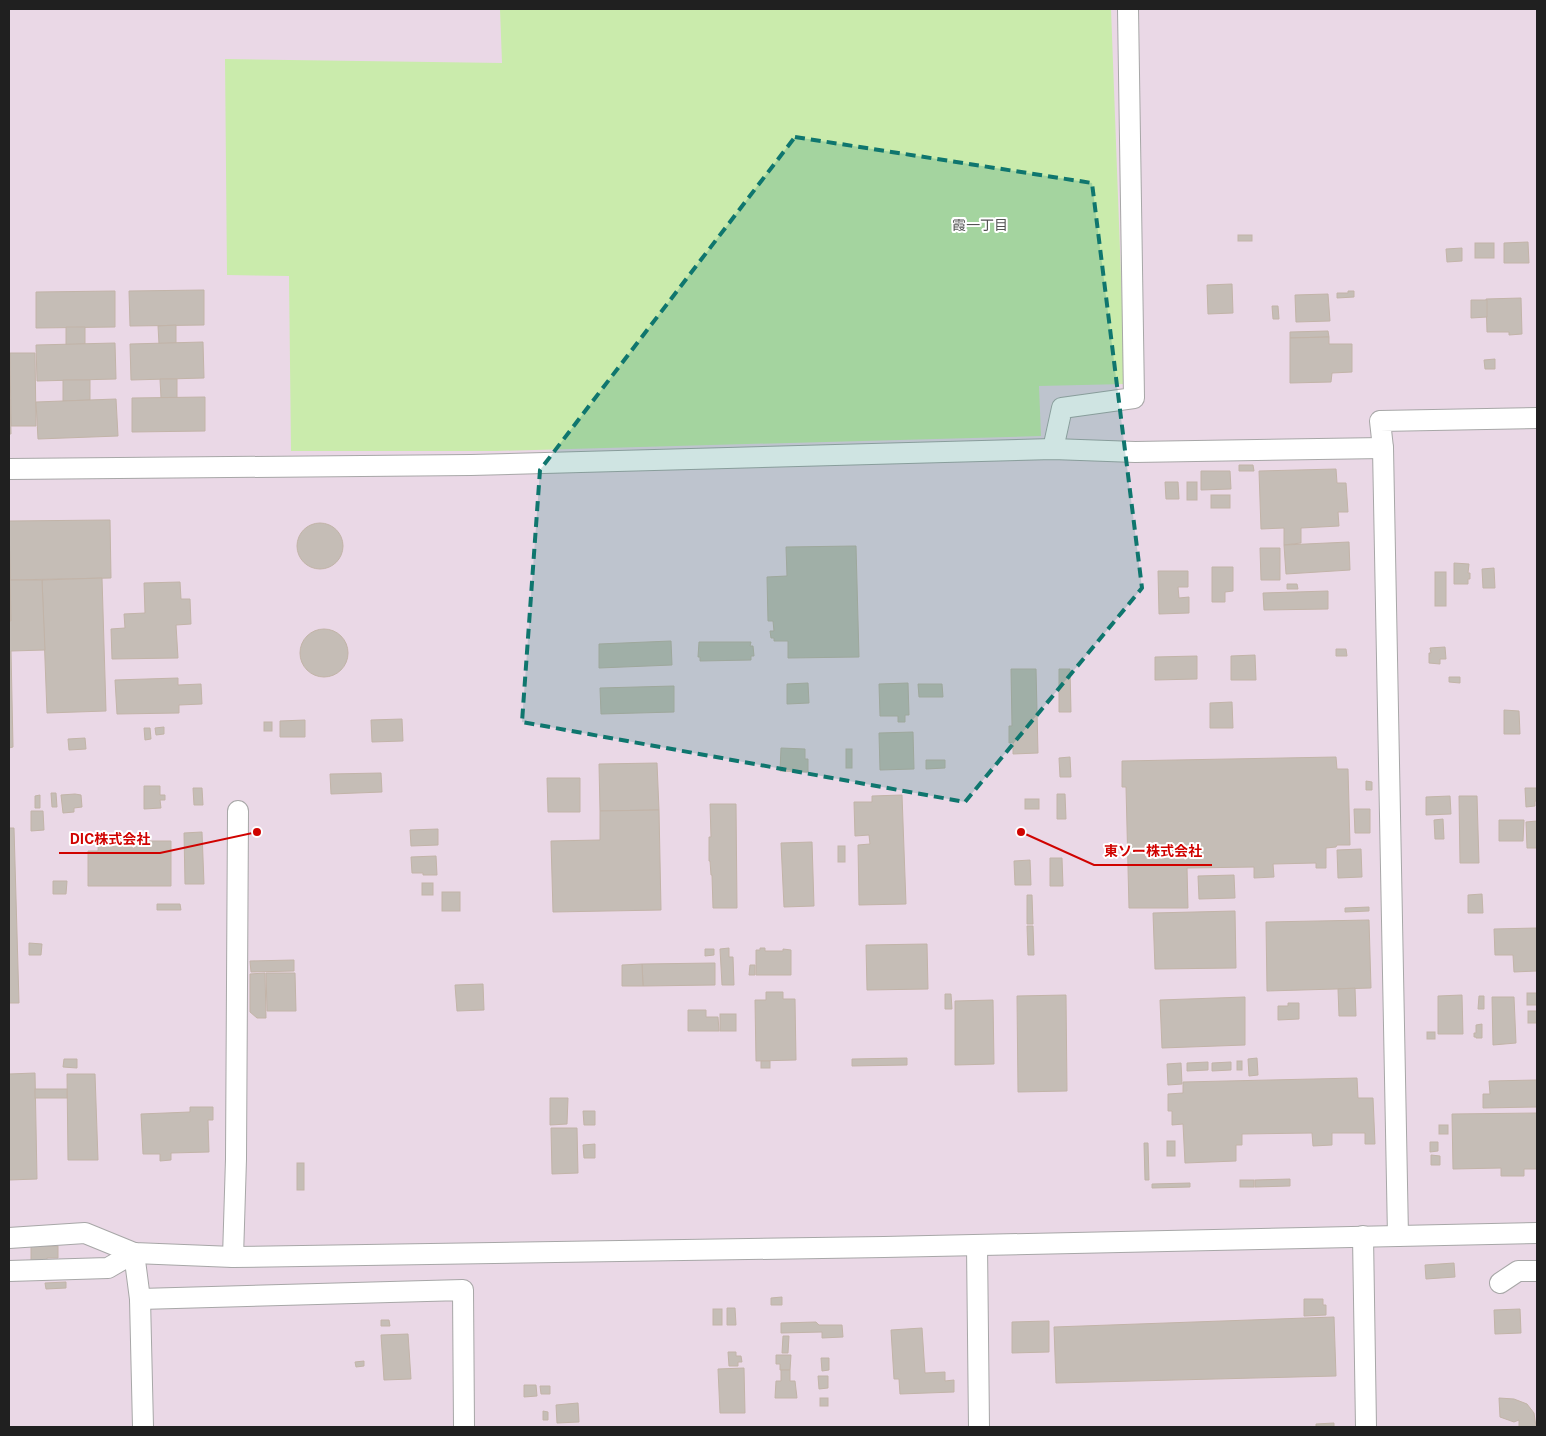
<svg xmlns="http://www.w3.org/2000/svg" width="1546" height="1436" font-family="'Public Sans','Noto Sans JP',sans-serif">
<rect width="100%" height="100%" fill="#f1ede6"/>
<rect fill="#ead8e6" x="9" y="9" width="1528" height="1418"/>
<path fill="#caebac" d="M500,9H1111L1125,384L1039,386L1041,436L496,451H291L289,276L227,275L225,59L502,63Z"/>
<g fill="#c5bdb6" stroke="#c2b4a8">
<rect x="1238" y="235" width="14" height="6"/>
<path d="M1528,242L1529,263H1504V243Z"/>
<rect x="1475" y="243" width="19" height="15"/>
<path d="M1462,248V261L1447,262L1446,249Z"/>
<path d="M1232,284L1233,313L1208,314L1207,285Z"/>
<path d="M204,290V325L130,326L129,291Z"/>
<path d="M115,291V327L36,328V292Z"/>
<path d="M1348,291H1354V297L1337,298V293H1348Z"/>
<path d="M1328,294L1330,321L1296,322L1295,295Z"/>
<path d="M1521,298L1522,334L1509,335V332H1487L1486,299Z"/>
<path d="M1471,300H1487V317L1471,318Z"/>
<path d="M1272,306H1278L1279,319H1273Z"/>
<path d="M176,325V343L159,344L158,326Z"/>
<path d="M66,327H85V344L66,345Z"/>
<path d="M1328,331L1329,337L1290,338V332Z"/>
<path d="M1329,337V344H1352V372L1332,373L1331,382L1290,383V338Z"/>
<path d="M203,342L204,378L131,380L130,344Z"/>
<path d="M115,343L116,379L37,381L36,345Z"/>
<path d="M10,353H35L36,426H11Z"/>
<path d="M1495,359V369H1485L1484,360Z"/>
<path d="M160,379H177V398H161Z"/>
<path d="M63,380H90V400L63,401Z"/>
<path d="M205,397V431L132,432V398Z"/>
<path d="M9,399H10L11,434H9Z"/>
<path d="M116,399L118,436L38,439L36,402Z"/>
<path d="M1239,465H1253L1254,471H1239Z"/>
<path d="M1336,469L1337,483H1346L1348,512H1338L1339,526L1301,528V543L1284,545V528L1261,529L1259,471Z"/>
<path d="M1201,471H1230L1231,489L1201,490Z"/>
<path d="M1165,482H1178L1179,499H1166Z"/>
<rect x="1187" y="482" width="10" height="18"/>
<rect x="1211" y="495" width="19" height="13"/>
<path d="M110,520L111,578L10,580L9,521Z"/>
<path d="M9,521L11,621H9Z"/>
<circle cx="320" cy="546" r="23"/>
<path d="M1349,542L1350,570L1286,574L1284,545Z"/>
<path d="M856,546L859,657L788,658V641H774V638H771L770,631H774L773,621H768L767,577L787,576L786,547Z"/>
<path d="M1260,548H1280V580H1261Z"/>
<path d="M1454,563L1469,564L1468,573H1470V579H1468V584H1454Z"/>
<path d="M1212,567H1233V591L1225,592V602H1212Z"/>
<path d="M1494,568L1495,588H1483L1482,569Z"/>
<path d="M1158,571H1188V587H1178L1179,598L1189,597V613L1159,614Z"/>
<rect x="1435" y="572" width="11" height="34"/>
<path d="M102,578L106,711L47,713L42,580Z"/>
<path d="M10,580H42L45,650L11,651L13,747L9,748V621H11Z"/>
<path d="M180,582L181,599H190L191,624L176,625L178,658L112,659L111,629L125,628L124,614L145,613L144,583Z"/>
<path d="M1287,584H1297L1298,589H1287Z"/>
<path d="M1328,591V609L1264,610L1263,593Z"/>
<circle cx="324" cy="653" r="24"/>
<path d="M671,641L672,665L599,668V644Z"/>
<path d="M699,642H751L750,646H753L754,656H751V660L700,661V657H698Z"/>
<path d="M1445,647L1446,659H1440V664L1429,663V653H1431L1430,648Z"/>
<path d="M1336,649H1346L1347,656H1336Z"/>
<path d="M1255,655L1256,680H1231V656Z"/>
<path d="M1197,656V679L1155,680V657Z"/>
<path d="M1011,669H1036L1038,753L1013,754V742L1009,743V726H1012Z"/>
<path d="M1059,669H1070L1071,712H1059Z"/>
<path d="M1449,677H1460V683L1449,682Z"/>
<path d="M178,678V685L201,684L202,704L179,705V713L117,714L115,680Z"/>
<path d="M808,683L809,703L787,704V684Z"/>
<path d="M908,683L909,715H905V722H898V716H880L879,684Z"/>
<path d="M918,684H942L943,697H919Z"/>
<path d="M674,686V712L601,714L600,688Z"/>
<path d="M1232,702L1233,728H1210V703Z"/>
<path d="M1504,710L1519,711L1520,734H1504Z"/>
<path d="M402,719L403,741L372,742L371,720Z"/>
<path d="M305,720V737H280V721Z"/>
<rect x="264" y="722" width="8" height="9"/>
<path d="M164,727V734L156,735L155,728Z"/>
<path d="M144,728H150L151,739L145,740Z"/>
<path d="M913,732L914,769L880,770L879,733Z"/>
<path d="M85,738L86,749L69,750L68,739Z"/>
<path d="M781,748L805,749V759H808V772L780,771Z"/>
<rect x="846" y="749" width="6" height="19"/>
<path d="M1070,757L1071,777H1060L1059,758Z"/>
<path d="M1336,757L1337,769H1348L1350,845H1337L1336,847L1326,848V868H1316V863L1273,864L1274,877L1254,878V867L1187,868L1188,908H1129L1126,787H1122V761Z"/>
<path d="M926,760H945V768L926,769Z"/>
<path d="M657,763L659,810L600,811L599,764Z"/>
<path d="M381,773L382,792L331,794L330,774Z"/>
<path d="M547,778H580V812H548Z"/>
<path d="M1366,781L1372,782V790H1366Z"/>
<path d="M144,786H160V795H165V800H160L161,808L144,809Z"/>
<path d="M193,788H202L203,805H194Z"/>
<path d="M1525,788H1537V801H1535V806L1526,807Z"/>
<path d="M51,793H56L57,807H52Z"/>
<path d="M75,794L81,795L82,807L74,808V812L63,813L61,795Z"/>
<path d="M1057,794H1065L1066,819H1057Z"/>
<path d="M40,795V808H35V796Z"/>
<path d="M902,795L906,904L859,905L858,845L870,844L869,835L855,836L854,802H872V796Z"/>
<path d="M1450,796L1451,814L1426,815V797Z"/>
<path d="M1459,796H1477L1479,863H1460Z"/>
<rect x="1025" y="799" width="14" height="10"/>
<path d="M710,804H736L737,908H713L712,875H711L710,861H709V837H711Z"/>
<path d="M1354,809H1370V833H1355Z"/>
<path d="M659,810L661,910L553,912L551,841L600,840V811Z"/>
<path d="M31,811H43L44,830L31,831Z"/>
<path d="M1443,819L1444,839H1435L1434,820Z"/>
<path d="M1499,820H1524L1523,841H1499Z"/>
<path d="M1537,821V848H1527L1526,822Z"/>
<path d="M9,828H14L19,1003H9Z"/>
<path d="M438,829V845L411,846L410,830Z"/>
<path d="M202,832L204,884H185L184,833Z"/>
<path d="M99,835H135L136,841H171V886H88V851H98Z"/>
<path d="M812,842L814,906L784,907L781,843Z"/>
<rect x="838" y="846" width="7" height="16"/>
<path d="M1361,849L1362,877L1338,878L1337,850Z"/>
<path d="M436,856L437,875H423V873H412L411,857Z"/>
<path d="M1050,858H1062L1063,886H1050Z"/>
<path d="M1030,860L1031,885H1015L1014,861Z"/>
<path d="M1234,875L1235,898L1199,899L1198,876Z"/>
<path d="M53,881H67L66,894H53Z"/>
<rect x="422" y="883" width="11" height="12"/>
<rect x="442" y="892" width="18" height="19"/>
<path d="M1482,894L1483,913H1468V895Z"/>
<path d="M1027,895H1032L1033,924H1027Z"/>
<path d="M157,904H180L181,910H157Z"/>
<path d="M1369,907V911L1345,912V908Z"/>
<path d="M1235,911L1236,968L1155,969L1153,913Z"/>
<path d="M1369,920L1371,988L1267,991L1266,922Z"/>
<path d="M1027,926H1033L1034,955H1028Z"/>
<path d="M1537,928V971L1514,972L1513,955H1495L1494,929Z"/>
<path d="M29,943L42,944L41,955H29Z"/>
<path d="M927,944L928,989L867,990L866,945Z"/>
<path d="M729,948V957H733L734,985H722L720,949Z"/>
<path d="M760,948H765V951H783V949L791,950V975H756V950H760Z"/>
<path d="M705,949H714V955L705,956Z"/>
<path d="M294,960V971L251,972L250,961Z"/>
<path d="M715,963V985L643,986L642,964Z"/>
<path d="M642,964L643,986H622V965Z"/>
<path d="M750,965H755V975H749Z"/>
<path d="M265,973L266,1018H257L250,1012V974Z"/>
<path d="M266,973H295L296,1011H267Z"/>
<path d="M483,984L484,1010L457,1011L455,985Z"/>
<path d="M1355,988L1356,1016H1339L1338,989Z"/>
<path d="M766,992H783V999H795L796,1060L756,1061L755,1000H766Z"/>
<rect x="1527" y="993" width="10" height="12"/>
<path d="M945,994H951L952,1009H945Z"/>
<path d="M1066,995L1067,1091L1018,1092L1017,996Z"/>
<path d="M1462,995L1463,1034H1438V996Z"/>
<path d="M1479,996H1484V1009H1478Z"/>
<path d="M1245,997V1045L1162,1048L1160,1000Z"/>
<path d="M1492,997H1514L1516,1043L1493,1045Z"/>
<path d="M993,1000L994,1064L955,1065V1001Z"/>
<path d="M1288,1003H1299V1019L1278,1020V1006H1288Z"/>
<path d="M688,1010H706V1017H718L719,1031H688Z"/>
<rect x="1528" y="1011" width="9" height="12"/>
<rect x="720" y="1014" width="16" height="17"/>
<path d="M1482,1024V1038H1476V1037H1474V1033H1476V1025Z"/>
<rect x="1427" y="1032" width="8" height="7"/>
<path d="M907,1058V1065L852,1066V1059Z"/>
<path d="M1257,1058L1258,1075L1249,1076L1248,1059Z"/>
<path d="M64,1059H77V1068L63,1067Z"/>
<rect x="761" y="1061" width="9" height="7"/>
<rect x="1237" y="1061" width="5" height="9"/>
<path d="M1208,1062V1070L1187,1071V1063Z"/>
<path d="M1231,1062V1070L1212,1071V1063Z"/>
<path d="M1181,1063L1182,1084L1168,1085L1167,1064Z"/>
<path d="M35,1073L37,1179L9,1180V1074Z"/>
<path d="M67,1074H95L98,1160H68Z"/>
<path d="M1357,1078L1358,1098H1373L1375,1144H1365V1133H1332V1145L1313,1146L1312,1133L1242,1134V1145H1236V1161L1185,1163L1183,1124L1172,1125V1111H1168V1094L1183,1093V1082Z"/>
<path d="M1537,1080V1107L1483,1108V1094H1490L1489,1081Z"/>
<rect x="35" y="1089" width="32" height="9"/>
<path d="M550,1098H568L567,1124L550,1125Z"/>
<path d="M190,1107H213V1120H208L209,1152L171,1153V1160L160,1161V1154H143L141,1114L190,1112Z"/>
<path d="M583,1111H595V1125H584Z"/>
<path d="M1537,1113V1169H1524V1176H1501V1168L1453,1169L1452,1114Z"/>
<rect x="1439" y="1125" width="9" height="9"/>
<path d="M551,1128H577L578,1173L552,1174Z"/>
<rect x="1167" y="1141" width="8" height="15"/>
<path d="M1430,1142H1438V1151L1430,1152Z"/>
<path d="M1144,1143H1148L1149,1180H1145Z"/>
<path d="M595,1144V1158H584L583,1145Z"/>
<path d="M1431,1155L1440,1156V1165H1431Z"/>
<rect x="297" y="1163" width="7" height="27"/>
<path d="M1290,1179V1186L1255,1187V1180Z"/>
<rect x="1240" y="1180" width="14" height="7"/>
<path d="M1190,1183V1187L1152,1188V1184Z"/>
<path d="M31,1243H47V1246H58V1258H47V1262H31Z"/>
<path d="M1454,1263L1455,1277L1426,1279L1425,1265Z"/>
<path d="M66,1282V1288L46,1289L45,1283Z"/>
<path d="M782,1297V1305H771V1298Z"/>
<path d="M1304,1299H1323V1305H1326V1315L1304,1316Z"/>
<path d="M727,1308H735L736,1325H727Z"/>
<rect x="713" y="1309" width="9" height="16"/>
<path d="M1520,1309L1521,1333L1495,1334L1494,1310Z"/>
<path d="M1334,1317L1336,1376L1056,1383L1054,1327Z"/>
<path d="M381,1320H389L390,1326H381Z"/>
<path d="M1049,1321V1352L1012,1353V1322Z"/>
<path d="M816,1322L819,1325H842L843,1337L822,1338V1332L781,1333V1323Z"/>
<path d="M922,1328L925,1373L945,1372V1381L954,1380V1392L900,1394L899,1379H894L891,1330Z"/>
<path d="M408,1334L411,1379L384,1380L381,1335Z"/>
<path d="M783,1336H789L788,1353H782Z"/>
<path d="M728,1352H736V1356H741L742,1362H738V1366H729Z"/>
<path d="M776,1355H791L790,1370H780V1364H776Z"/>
<path d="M821,1358H829V1370L822,1371Z"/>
<path d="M364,1361V1366L356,1367L355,1362Z"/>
<path d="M744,1368L745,1413H720L718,1369Z"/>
<path d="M781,1370H790V1381H795L797,1398H775L776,1381H781Z"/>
<path d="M818,1376H828V1388L819,1389Z"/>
<path d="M524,1385H536L537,1396L524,1397Z"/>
<path d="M540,1386H550V1394H541Z"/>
<rect x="820" y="1398" width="8" height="8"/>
<path d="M1499,1398L1514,1399L1527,1404L1534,1413L1536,1427H1519V1420L1514,1422L1500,1417Z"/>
<path d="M578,1403L579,1422L557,1423L556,1405Z"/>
<path d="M543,1411L548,1412V1420H543Z"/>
<path d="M1334,1423V1427H1316V1424Z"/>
</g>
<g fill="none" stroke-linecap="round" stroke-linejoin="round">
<g stroke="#a7a7a7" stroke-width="22">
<g id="minor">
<path d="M1053,449L1062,408L1134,398L1128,9"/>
<path d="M9,469L471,465L1053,449L1135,452L1383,448"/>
<path d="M1363,1236L1366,1427"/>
<path d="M1398,1236L1383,448L1380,421L1537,418"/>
<path d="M9,1238L85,1233L134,1253L233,1257L884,1247L1537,1233"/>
<path d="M977,1245L979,1427"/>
<path d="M134,1253L140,1299L143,1427"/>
<path d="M233,1257L236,1159L238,811"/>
<path d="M9,1271L108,1268L134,1253"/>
<path d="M1500,1283L1518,1271H1537"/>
<path d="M140,1299L463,1290L464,1427"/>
</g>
</g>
<use href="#minor" stroke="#fff" stroke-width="20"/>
</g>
<path fill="#0f766e" fill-opacity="0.2" stroke="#0f766e" stroke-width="4" stroke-dasharray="10 6" stroke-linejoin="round" d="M795,137L1092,183L1142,588L965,802L522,722L540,470Z"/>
<g text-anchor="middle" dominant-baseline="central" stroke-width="4" stroke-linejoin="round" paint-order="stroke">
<g font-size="14" fill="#535353" stroke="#fff">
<text x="980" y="225">霞一丁目</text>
</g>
</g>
<path fill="none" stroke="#d00300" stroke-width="2" d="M257 832L160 853H59M1021 832L1094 865H1212"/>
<g fill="#d00300" stroke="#fff" stroke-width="2">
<circle cx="257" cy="832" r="5"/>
<circle cx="1021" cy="832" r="5"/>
</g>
<g font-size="14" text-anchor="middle" font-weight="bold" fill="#d00300" stroke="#fff" stroke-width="4" stroke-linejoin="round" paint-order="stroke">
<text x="110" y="844">DIC株式会社</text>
<text x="1153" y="856">東ソー株式会社</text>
</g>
<rect width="1546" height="1436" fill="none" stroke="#202020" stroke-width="20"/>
</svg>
